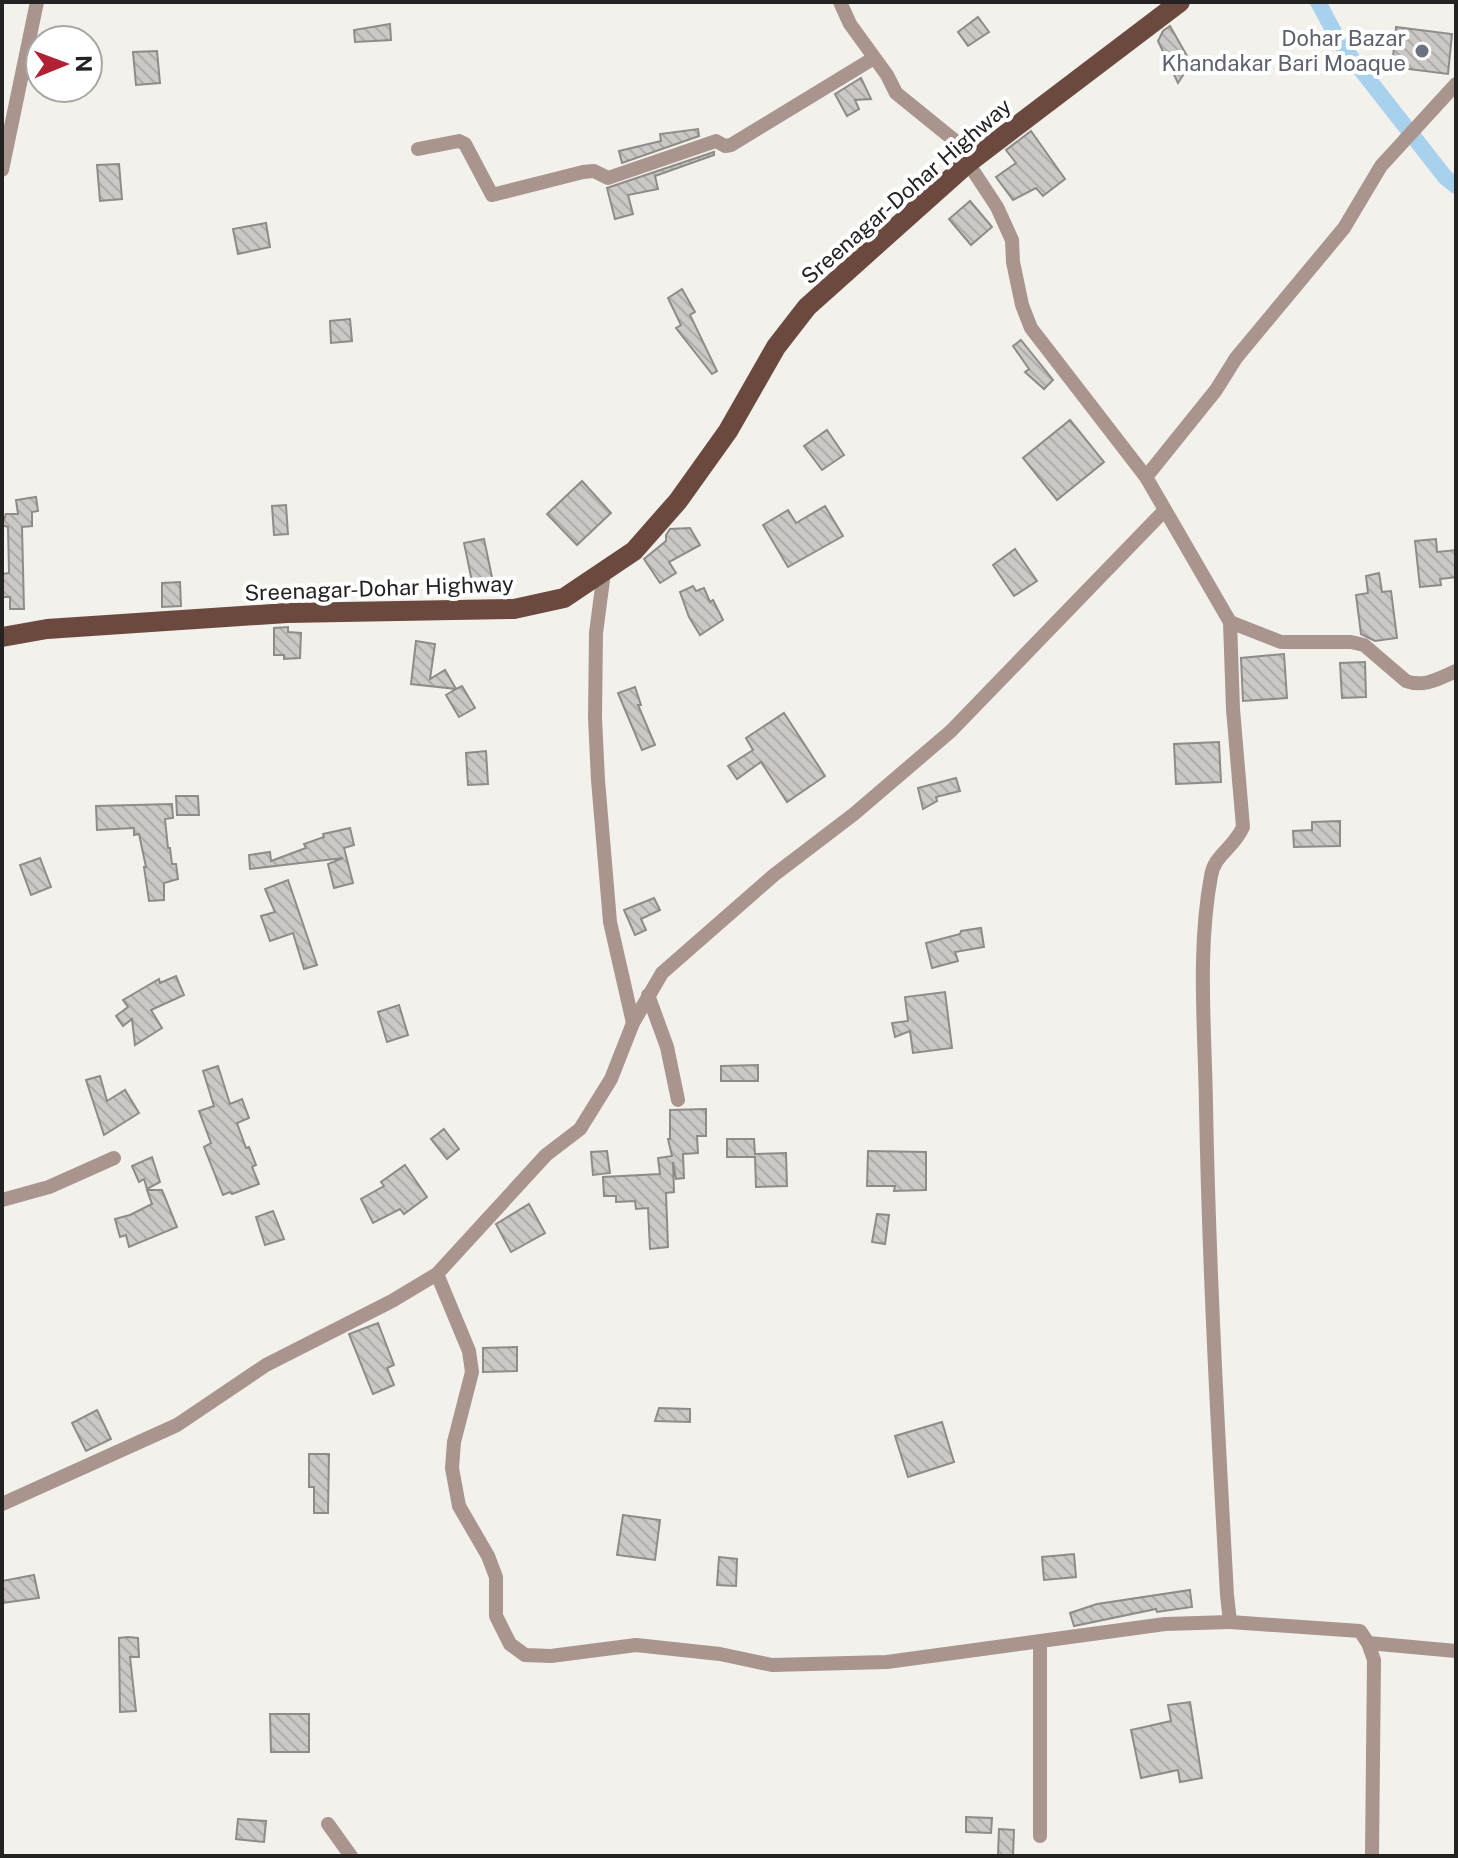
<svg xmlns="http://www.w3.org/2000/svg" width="1458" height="1858" font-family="'Public Sans',sans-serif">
<defs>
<pattern id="building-back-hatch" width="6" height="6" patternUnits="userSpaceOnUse" patternTransform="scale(2)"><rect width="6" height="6" fill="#ccc8c5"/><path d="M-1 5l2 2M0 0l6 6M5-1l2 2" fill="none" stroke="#afaca9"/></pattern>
</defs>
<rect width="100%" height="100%" fill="#f2f1ec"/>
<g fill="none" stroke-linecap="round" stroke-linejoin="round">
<path stroke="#a8d1ee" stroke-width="16" d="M1318,2L1340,43L1445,177L1456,186"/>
</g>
<g fill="url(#building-back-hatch)" stroke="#8f8b89" stroke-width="2">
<path d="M978,17L989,32L968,46L958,32Z"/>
<path d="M390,24L391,40L355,42L354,30Z"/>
<path d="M1170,26L1191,63L1178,83L1158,41L1163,31Z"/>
<path d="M1396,27L1452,34L1448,74L1392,67Z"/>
<path d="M157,51L160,83L136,85L133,52Z"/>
<path d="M861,78L871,99L855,100L859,109L847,116L835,94Z"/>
<path d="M698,129L699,136L622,163L619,151L661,141L660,134Z"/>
<path d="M1031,131L1065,179L1043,196L1036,188L1013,200L996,177L1016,163L1006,150Z"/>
<path d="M714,152V155L655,176L658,189L628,195L633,214L615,219L607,188Z"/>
<path d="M119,164L122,199L100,201L97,165Z"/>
<path d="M970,201L992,227L971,245L949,219Z"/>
<path d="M266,223L270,247L238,254L233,229Z"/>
<path d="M682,289L695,312L690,315L717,371L712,374L676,328L681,325L668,298Z"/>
<path d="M350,319L352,341L331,343L330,321Z"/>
<path d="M1021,340L1053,380L1044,389L1025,372L1029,369L1013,346Z"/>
<path d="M1070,420L1104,462L1057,500L1023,458Z"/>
<path d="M827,430L844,455L822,470L804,446Z"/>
<path d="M582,481L611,513L577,545L547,514Z"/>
<path d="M36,497L38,511L32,512V526L22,527L24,609H10V597H2V574L9,573L8,527L2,525L6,514H18L16,500Z"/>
<path d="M286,505L288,534L274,535L272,506Z"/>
<path d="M825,506L843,536L788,567L763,525L788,510L796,523Z"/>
<path d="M690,528L700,545L669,562L676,573L660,583L644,559L666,541V535L670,529Z"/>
<path d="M484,539L493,582L473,586L464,543Z"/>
<path d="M1436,539L1437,552L1456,550V577L1440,579L1441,585L1420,587L1415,541Z"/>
<path d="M1015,549L1037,581L1014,596L993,565Z"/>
<path d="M1379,573L1382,592L1391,591L1397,638L1375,641L1361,634L1356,595L1368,593L1366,576Z"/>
<path d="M180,582L181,606L162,607V583Z"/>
<path d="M693,586L696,591L704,588L710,602L713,600L723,620L700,635L689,617L680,592Z"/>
<path d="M288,627V632L301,633L300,658L284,659V655H274V628Z"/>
<path d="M416,641L435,644L430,679L445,670L456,689L462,686L475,708L459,717L446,695L456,689L411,684Z"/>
<path d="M1284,654L1287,698L1243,701L1241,658Z"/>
<path d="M1365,662L1366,697L1342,698L1340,663Z"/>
<path d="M635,687L641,705H638L655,745L642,750L618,693Z"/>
<path d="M784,713L825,776L787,802L761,762L737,779L728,766L753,750L746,738Z"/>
<path d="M1219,742L1221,782L1176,784L1174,744Z"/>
<path d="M486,751L488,784L468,785L466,753Z"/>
<path d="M956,778L960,791L936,797L937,801L923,809L918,788Z"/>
<path d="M176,796H198L199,815H177Z"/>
<path d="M172,804L173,818L165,819L168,848H170L172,864H176L178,879L164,883V900L149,901L144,867H146L139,834L134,835V828L97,830L96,806Z"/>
<path d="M1340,821V846L1294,847L1293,831L1312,830V822Z"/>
<path d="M350,828L354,845L344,848L353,883L334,888L328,864L343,858L250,869L249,855L270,852L271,861L306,848L304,844L324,837L323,834Z"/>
<path d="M40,858L51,887L31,895L20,865Z"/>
<path d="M288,880L317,965L304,969L293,933L270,941L261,916L275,912L265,889Z"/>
<path d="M654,898L660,910L641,919L646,930L635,935L624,910Z"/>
<path d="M981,928L984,947L955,952L958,961L932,968L926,943L960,934L961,931Z"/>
<path d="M176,976L184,995L151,1010L162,1028L135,1045L132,1019L123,1026L116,1016L128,1007L123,1000L159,979L160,983Z"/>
<path d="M945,992L952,1048L913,1053L910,1031L895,1037L892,1023L908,1021L905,997Z"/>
<path d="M399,1005L408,1035L387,1042L378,1012Z"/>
<path d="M758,1065V1081H721V1066Z"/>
<path d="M218,1066L230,1104L242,1099L249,1118L237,1123L246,1148L249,1147L256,1165L252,1167L259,1184L232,1194L230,1192L223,1195L204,1147L211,1143L199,1111L214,1106L203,1071Z"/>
<path d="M100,1076L107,1101L125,1090L139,1113L104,1135L86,1080Z"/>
<path d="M706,1109V1136H697L698,1153L683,1154L684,1178L676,1179L673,1162L674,1192L666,1193L668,1247L650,1249L648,1208L636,1209L635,1201L616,1202V1196H604L603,1177L660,1174L658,1158L672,1156L668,1139H670V1110Z"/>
<path d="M444,1129L459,1149L447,1159L431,1139Z"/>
<path d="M727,1139H754L755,1154L786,1153L787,1186L756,1187L755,1157H727Z"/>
<path d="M607,1151L610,1173L593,1175L591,1152Z"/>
<path d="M868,1151L926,1152V1190L894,1191L895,1186H867Z"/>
<path d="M152,1157L160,1182L147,1189L144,1179L139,1182L132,1166Z"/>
<path d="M405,1165L427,1197L404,1214L400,1209L373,1223L361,1199L384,1186L381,1182Z"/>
<path d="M147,1190H162L177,1227L129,1247L126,1235L120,1237L115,1219L130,1215L152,1204Z"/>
<path d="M529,1204L545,1233L511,1252L496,1224Z"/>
<path d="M273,1211L284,1239L265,1245L256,1217Z"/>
<path d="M877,1214L889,1215L885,1244L872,1242Z"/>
<path d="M378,1323L394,1365L387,1368L394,1385L373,1394L349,1334Z"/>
<path d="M517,1347V1371L483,1372V1348Z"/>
<path d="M659,1408L690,1409V1422L655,1421Z"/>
<path d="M97,1410L111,1439L86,1451L72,1423Z"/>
<path d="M942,1422L954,1462L908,1477L895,1436Z"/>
<path d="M309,1454H329L328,1513H314V1487H309Z"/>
<path d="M623,1515L660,1520L655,1560L617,1555Z"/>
<path d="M1074,1554L1076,1577L1044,1580L1042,1557Z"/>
<path d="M719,1557L737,1559L736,1586L717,1585Z"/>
<path d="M34,1575L39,1598L2,1603V1581Z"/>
<path d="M1190,1590L1192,1607L1157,1612L1156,1609L1074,1626L1070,1613L1097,1604Z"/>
<path d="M128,1637L138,1638L139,1657H130L136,1711L120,1712L119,1638Z"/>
<path d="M1190,1702L1202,1778L1180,1782L1178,1770L1141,1778L1131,1730L1171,1721L1168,1705Z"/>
<path d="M270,1714H309V1752H271Z"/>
<path d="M966,1817L992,1818L991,1833L966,1832Z"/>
<path d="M238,1819L266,1821L264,1842L236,1839Z"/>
<path d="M999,1829L1014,1830L1013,1856L998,1855Z"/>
</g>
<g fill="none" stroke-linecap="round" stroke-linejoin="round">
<g stroke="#a9948e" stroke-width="14">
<path d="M840,2L850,24L887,75L896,93L975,157"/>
<path d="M418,149L459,141L465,144L492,195L583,172L594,171L608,178L716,141L725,146L731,145L874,58"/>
<path d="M968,163L997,207L1012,240L1013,262L1022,305L1031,328L1146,477"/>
<path d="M2,170L37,2"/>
<path d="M604,572L596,633L595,718L598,780L610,922L633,1023"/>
<path d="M1230,622L1281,642H1351L1364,645L1406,681C1424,688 1440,678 1456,671"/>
<path d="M648,995L667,1047L678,1100"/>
<path d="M2,1200L49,1187L114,1158"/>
<path d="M437,1274L469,1351L472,1372L454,1442L452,1468L459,1506L488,1556L496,1577V1616L510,1644L525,1655L551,1656L636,1645L720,1654L772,1665L887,1662L1165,1624L1230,1622"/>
<path d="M2,1504L177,1425L266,1365L392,1301L437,1274L546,1155L580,1129L611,1079L633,1023L662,973L774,875L854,814L951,731L1164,511"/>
<path d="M1040,1643V1836"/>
<path d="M1368,1643L1456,1651"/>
<path d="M328,1824L351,1856"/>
<path d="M1372,1856L1374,1660L1368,1643L1360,1631L1230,1622L1227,1595C1218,1432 1209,1269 1206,1106C1205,1030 1197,951 1211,876C1214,855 1234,848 1243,827L1233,709L1230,622L1146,477L1216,390L1236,358L1344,228L1381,166L1456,84"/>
</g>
<path stroke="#6c493f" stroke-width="20" d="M2,637L47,629L287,613L514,609L564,598L634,551L678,501L728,431L776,347L807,307L968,163L1180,2"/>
</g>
<circle fill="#6b7280" stroke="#fff" stroke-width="3" cx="1422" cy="51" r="8"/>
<g text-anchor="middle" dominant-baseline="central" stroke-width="8" stroke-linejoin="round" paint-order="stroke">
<g font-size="22" fill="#5b616d" stroke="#fff" text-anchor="end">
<text x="1406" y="38">Dohar Bazar<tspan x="1406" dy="25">Khandakar Bari Moaque</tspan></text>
</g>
<g font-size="22" fill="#232321" stroke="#fff">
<text transform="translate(906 191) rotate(-41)">Sreenagar-Dohar Highway</text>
<text transform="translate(379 588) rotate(-2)">Sreenagar-Dohar Highway</text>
</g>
</g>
<rect width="1458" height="1858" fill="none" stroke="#232321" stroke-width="8"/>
<g transform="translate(64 64) rotate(89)"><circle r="38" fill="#ffffff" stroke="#a7a7a6" stroke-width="2"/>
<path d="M0-6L14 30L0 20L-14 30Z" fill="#b22034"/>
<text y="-12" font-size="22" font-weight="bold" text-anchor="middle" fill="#232321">N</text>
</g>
</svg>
